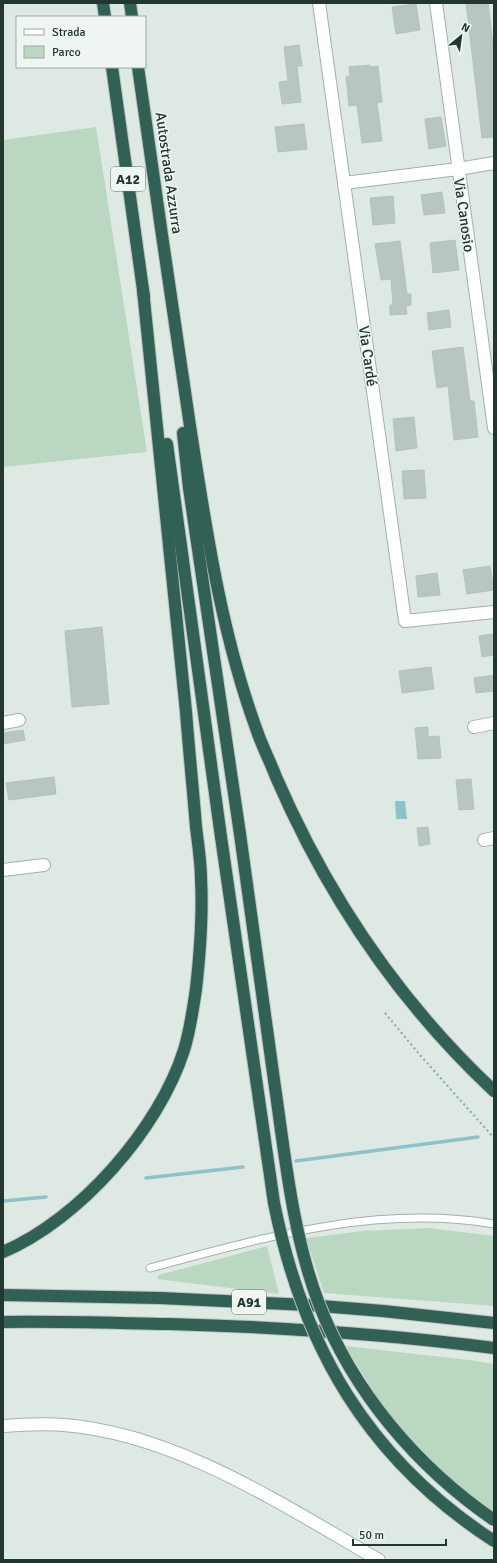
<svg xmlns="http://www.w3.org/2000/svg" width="497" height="1563" font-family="Signika,sans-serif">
<rect width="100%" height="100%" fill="#dfe9e4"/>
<g fill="#bad8c1">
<path d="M96,127L147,452L3,467V140Z"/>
<path d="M429,1228L494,1236V1306L324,1293L306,1238L363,1231Z"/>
<path d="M267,1246L279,1294L157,1279L159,1275Z"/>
<path d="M345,1346L469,1360L494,1364V1511L463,1491L424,1454L391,1419Z"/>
</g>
<path fill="#8cc2c9" d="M395,801H405L407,819H396Z"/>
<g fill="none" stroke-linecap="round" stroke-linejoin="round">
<g stroke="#8cc2c9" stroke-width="3.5">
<path d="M296,1161L478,1137"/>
<path d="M146,1178L243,1167"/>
<path d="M3,1201L46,1197"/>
</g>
</g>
<g fill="#b8c6c0" stroke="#b3c2bb">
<path d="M466,3H488L494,53V137L482,138Z"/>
<path d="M416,4L420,30L396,34L392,7Z"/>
<path d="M299,45L302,66H297L301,102L282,104L279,82L288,81L284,47Z"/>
<path d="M370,65V67L378,66L382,102L377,103L382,141L362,143L357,105L349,106L346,77L350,76L349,67Z"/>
<path d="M441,117L446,146L429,149L425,119Z"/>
<path d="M304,124L307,149L278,152L275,127Z"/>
<path d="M442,192L445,213L424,215L421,195Z"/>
<path d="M393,196L395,223L373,225L370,198Z"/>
<path d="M455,240L459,270L433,273L430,243Z"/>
<path d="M400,241L407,294H411V305L406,306L407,314L390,315V305H393L391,279L381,280L375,244Z"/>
<path d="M449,310L451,327L429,330L427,313Z"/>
<path d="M463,347L470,401H474L478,437L454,440L448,386L437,388L432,351Z"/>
<path d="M414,417L417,448L396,451L393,419Z"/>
<path d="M424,470L426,498L404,499L402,471Z"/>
<path d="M490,566L494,590L467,594L463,570Z"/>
<path d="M437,573L440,595L418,597L416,576Z"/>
<path d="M102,627L109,704L72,707L65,631Z"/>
<path d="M493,634L494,655L482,657L479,636Z"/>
<path d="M431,667L434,689L402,693L399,671Z"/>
<path d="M494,675V691L476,693L474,678Z"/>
<path d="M428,727V737L439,736L441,758L418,759L415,728Z"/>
<path d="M23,730L25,740L3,744V733Z"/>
<path d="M54,777L56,794L9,800L6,783Z"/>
<path d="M471,779L474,809L459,810L456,780Z"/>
<path d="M428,827L430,844L419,846L417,828Z"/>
</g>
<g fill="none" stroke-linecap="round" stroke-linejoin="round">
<g stroke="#a3b0ab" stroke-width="9">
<path id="lane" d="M150,1268C263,1238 376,1204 494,1224"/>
</g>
<g stroke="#a3b0ab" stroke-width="14">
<g id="street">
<path d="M319,3L405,621L494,612"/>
<path d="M436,3L494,428"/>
<path d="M344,183L458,169L494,163"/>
<path d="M3,723L19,720"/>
<path d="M474,727L494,723"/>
<path d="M484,840L494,838"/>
<path d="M3,870L44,865"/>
</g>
</g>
<g stroke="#a0b4ac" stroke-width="14">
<path id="secondary" d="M3,1426C23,1425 44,1423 64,1425C177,1434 282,1505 379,1560"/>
</g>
<g stroke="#bdc3c1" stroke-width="14">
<g id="highway">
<path d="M103,3L105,17"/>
<path d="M130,3L132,17"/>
<path d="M112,67L144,297"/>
<path d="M138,67C155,187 172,306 190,426C206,529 221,633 257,731C262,746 270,761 276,777C327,895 400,1003 494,1091"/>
<path d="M183,433L189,488L240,834"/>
<path d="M167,444L221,837"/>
<path d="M3,1252C79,1220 159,1129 184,1050C190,1031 193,1009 196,989C200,953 203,915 201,879C201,862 198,844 196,827C193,789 189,751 186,712C173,572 158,431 143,290"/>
<path d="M3,1295L160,1298L308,1305L383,1311L494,1323"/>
<path d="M3,1322C58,1321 114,1323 169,1324C278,1327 386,1334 494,1348"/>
</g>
</g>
<path stroke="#83aa9c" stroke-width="2" stroke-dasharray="2 3" stroke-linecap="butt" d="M385,1013L420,1055L494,1138"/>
<use href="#lane" stroke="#fff" stroke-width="7"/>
<use href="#street" stroke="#fff" stroke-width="12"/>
<use href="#secondary" stroke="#fff" stroke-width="12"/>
<use href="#highway" stroke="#316055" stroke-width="12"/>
<g stroke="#bdc3c1" stroke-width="14" stroke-linecap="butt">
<g id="highway-bridge">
<path d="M240,834C251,916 263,998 274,1080C285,1155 292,1233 319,1304C353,1392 417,1467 494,1520"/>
<path d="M221,837L274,1203C303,1348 369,1460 494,1541"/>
</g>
</g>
<use href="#highway-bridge" stroke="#316055" stroke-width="12"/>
</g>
<g text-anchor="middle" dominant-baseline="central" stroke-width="3" stroke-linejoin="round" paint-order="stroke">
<g fill="#eff6f2" stroke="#60706b" stroke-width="1">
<rect x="111" y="167" width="34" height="24" rx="3"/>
<rect x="232" y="1290" width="34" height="24" rx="3"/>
</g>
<g font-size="14" font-weight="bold" fill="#223731">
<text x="128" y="179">A12</text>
<text x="249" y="1302">A91</text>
</g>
<g font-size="15" fill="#223731" stroke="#eff6f2">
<text transform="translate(169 173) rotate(82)">Autostrada Azzurra</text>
<text transform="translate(464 215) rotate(82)">Via Canosio</text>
<text transform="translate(368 356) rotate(82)">Via Cardé</text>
</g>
</g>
<rect width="497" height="1563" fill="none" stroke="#223731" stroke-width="8"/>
<rect x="16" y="16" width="130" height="52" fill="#eff6f2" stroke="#9daaa5"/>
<rect x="24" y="29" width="20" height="6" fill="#ffffff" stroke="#9daaa5"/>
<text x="52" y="36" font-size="12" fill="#223731">Strada</text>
<rect x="24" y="46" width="20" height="12" fill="#bad8c1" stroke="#9daaa5"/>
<text x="52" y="56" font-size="12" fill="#223731">Parco</text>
<g transform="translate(461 36) rotate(29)" stroke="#eff6f2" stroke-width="3" paint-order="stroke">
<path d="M0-3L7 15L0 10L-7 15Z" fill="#223731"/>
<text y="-6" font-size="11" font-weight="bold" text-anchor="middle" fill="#223731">N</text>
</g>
<path d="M353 1539v6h93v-6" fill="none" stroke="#223731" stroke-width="2"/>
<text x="359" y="1539" font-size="12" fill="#223731" stroke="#eff6f2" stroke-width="3" paint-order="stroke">50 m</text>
</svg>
